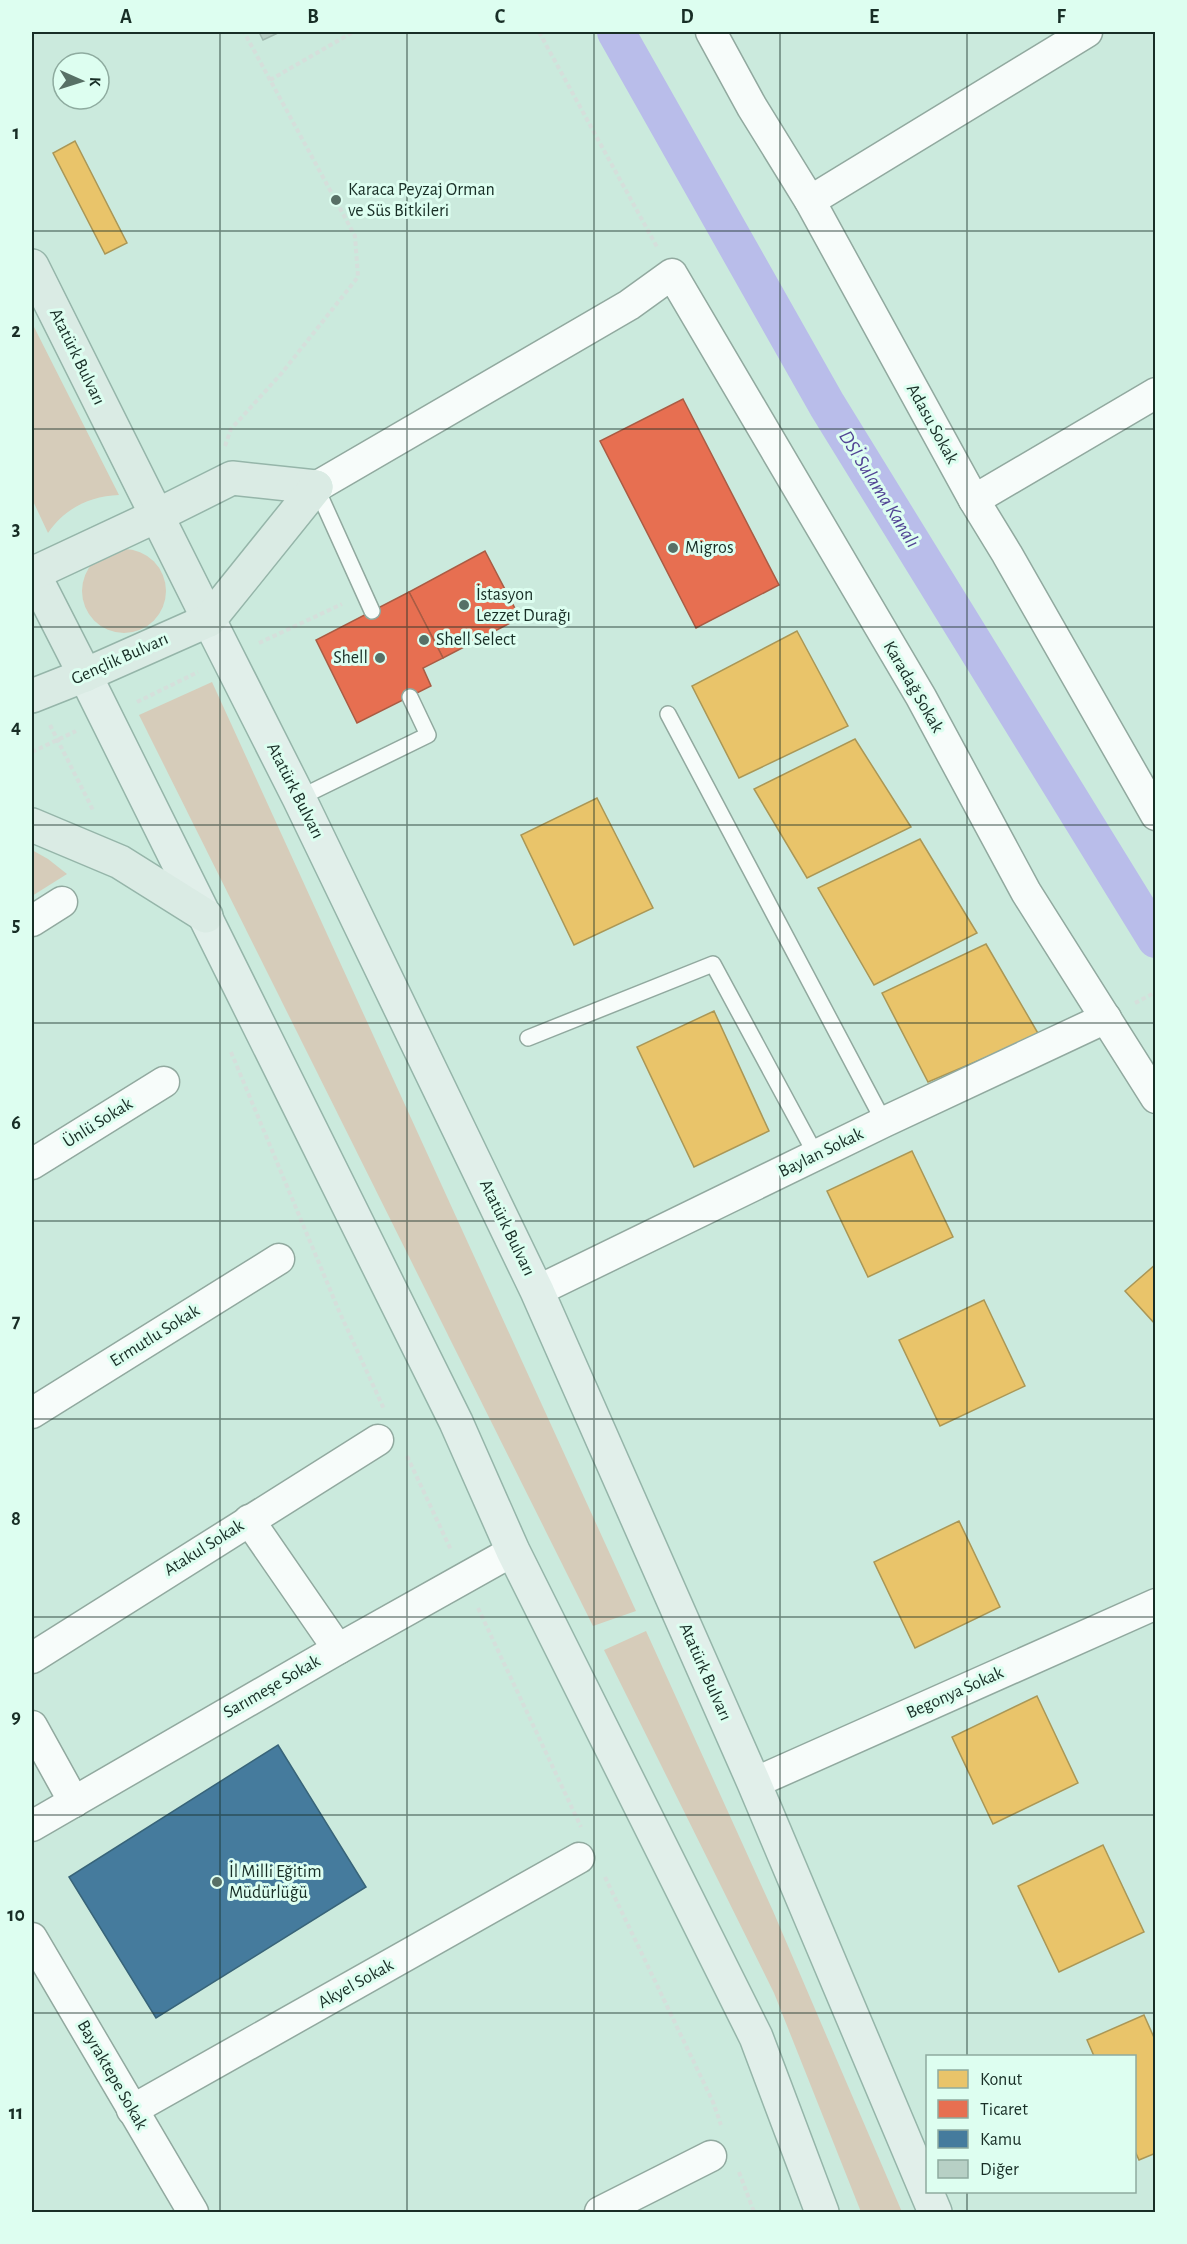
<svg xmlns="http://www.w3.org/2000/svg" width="1187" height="2244" font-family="'Alegreya Sans',sans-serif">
<rect width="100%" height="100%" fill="#cbeadd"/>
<g fill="#d6ccba">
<path d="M32,323L119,495C90,496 65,508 48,533L32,499Z"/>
<circle cx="124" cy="591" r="42"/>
<path d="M212,682L636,1611L593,1626L139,715Z"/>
<path d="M32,850L48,859L67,874L32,896Z"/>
<path d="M646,1631L773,1911L902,2212H861L774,1993L604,1650Z"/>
</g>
<g fill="#e9c46a" stroke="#aa9756" stroke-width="1.5">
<path d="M75,141L127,243L105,254L53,153Z"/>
<path d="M797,631L848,726L739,778L692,686Z"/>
<path d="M855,739L911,827L807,878L754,789Z"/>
<path d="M597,798L653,908L574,945L521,835Z"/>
<path d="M920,839L977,933L874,985L818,888Z"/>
<path d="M986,944L1039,1035L928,1082L882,993Z"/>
<path d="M714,1011L769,1131L694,1167L637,1047Z"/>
<path d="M912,1151L953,1237L868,1277L827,1191Z"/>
<path d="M1156,1264V1325L1125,1291Z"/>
<path d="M984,1300L1025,1386L940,1426L899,1340Z"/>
<path d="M959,1521L1000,1607L915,1648L874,1562Z"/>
<path d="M1037,1696L1078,1783L993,1824L952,1737Z"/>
<path d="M1103,1845L1144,1932L1059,1972L1018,1886Z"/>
<path d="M1144,2015L1156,2042V2153L1139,2160L1134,2149V2056H1094L1087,2040Z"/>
</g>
<g fill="#e76f51" stroke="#a95c44" stroke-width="1.5">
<path d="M683,399L779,585L696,628L600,441Z"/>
<path d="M485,551L520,618L443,658L409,592Z"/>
<path d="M409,592L443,658L423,668L431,686L357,723L316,640Z"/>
</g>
<path fill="#457b9d" stroke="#386479" stroke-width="1.5" d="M278,1745L366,1887L156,2018L69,1877Z"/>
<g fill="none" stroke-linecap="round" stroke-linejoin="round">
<path stroke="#b9bdea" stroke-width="38" d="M616,32L827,405L1156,939"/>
</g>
<path fill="#b7d0c5" stroke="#a1b9af" stroke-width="1.5" d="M259,32H280L263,40Z"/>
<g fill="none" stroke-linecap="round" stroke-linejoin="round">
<g stroke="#91a99f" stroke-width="18">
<g id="service">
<path d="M316,487L372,611"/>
<path d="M668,714L884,1122"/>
<path d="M299,798L428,735L410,697"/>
<path d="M528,1038L713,964L816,1155"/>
</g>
</g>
<g stroke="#91a99f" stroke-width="33">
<g id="minor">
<path d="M711,32L752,107L810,201L974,500L1007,554L1156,815"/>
<path d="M810,201L1087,32"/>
<path d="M316,487L629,305L672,274L921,697L1026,892L1156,1098"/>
<path d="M974,500L1156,393"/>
<path d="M32,921L62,902"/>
<path d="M32,1164L164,1082"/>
<path d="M537,1291L884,1122L1106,1018"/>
<path d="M32,1413L279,1259"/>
<path d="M249,1520L338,1649"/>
<path d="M32,1658L378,1440"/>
<path d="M32,1726L74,1802"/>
<path d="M754,1783L1156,1604"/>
<path d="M32,1826L338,1649L513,1551"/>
<path d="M32,1938L193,2212"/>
<path d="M132,2110L579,1858"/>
<path d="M600,2212L711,2156"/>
</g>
</g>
<g stroke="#95b5a9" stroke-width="36">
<g id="primary">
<path d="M209,620L299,798L537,1291L754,1783L935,2212"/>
<path d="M85,675L456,1422L513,1551L756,2037L822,2212"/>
</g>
</g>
<g stroke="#95b5a9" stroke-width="36">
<g id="trunk">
<path d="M32,266L209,620"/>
<path d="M32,571L85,675"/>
<path d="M32,574L156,516L232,478L316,487"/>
<path d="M32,696L85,675L209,620L316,487"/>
<path d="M32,825L120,862L206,916"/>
</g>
</g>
<g stroke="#d5dfdb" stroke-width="4" stroke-dasharray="4.5 3" stroke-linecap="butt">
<path d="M539,32L657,247"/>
<path d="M270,80L353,32"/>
<path d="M225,446L231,429L281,374L358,277L355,236L244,32"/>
<path d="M259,643L342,604"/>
<path d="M137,702L198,672"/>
<path d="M50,725L94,812"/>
<path d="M32,752L76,731"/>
<path d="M1135,1003L1156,992"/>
<path d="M231,1052L339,1311L384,1409"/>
<path d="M407,1456L451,1550"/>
<path d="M478,1608L581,1827"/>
<path d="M605,1877L713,2102L721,2125"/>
<path d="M739,2172L754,2212"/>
</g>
<use href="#service" stroke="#f7fcfa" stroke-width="15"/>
<use href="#minor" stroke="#f7fcfa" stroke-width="30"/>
<use href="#primary" stroke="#e1efea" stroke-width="33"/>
<use href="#trunk" stroke="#daebe4" stroke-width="33"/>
</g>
<path fill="none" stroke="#182e26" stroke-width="1.5" stroke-opacity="0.55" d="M220,32V2212M407,32V2212M594,32V2212M780,32V2212M967,32V2056M32,231H1156M32,429H1156M32,627H1156M32,825H1156M32,1023H1156M32,1221H1156M32,1419H1156M32,1617H1156M32,1815H1156M32,2013H1156M967,2192V2212"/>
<g fill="#577066" stroke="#ddfef0" stroke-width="2">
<circle cx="336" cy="200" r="6"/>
<circle cx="673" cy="548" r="6"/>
<circle cx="464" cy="605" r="6"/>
<circle cx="424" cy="640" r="6"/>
<circle cx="380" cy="658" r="6"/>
<circle cx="217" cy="1882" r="6"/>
</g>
<g text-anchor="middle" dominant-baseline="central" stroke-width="6" stroke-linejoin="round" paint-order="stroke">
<g font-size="18" fill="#182e26" stroke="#ddfef0" text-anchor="start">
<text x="348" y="190">Karaca Peyzaj Orman<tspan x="348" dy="21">ve Süs Bitkileri</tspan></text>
<text x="685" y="548">Migros</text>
<text x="476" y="595">İstasyon<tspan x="476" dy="21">Lezzet Durağı</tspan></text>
<text x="436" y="640">Shell Select</text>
<text x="368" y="658" text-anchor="end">Shell</text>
<text x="229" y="1872">İl Milli Eğitim<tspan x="229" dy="21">Müdürlüğü</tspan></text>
</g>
<g font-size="18" fill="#182e26" stroke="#ddfef0">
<text transform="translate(77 357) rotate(64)">Atatürk Bulvarı</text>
<text transform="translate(932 424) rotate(61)">Adasu Sokak</text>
<text transform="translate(120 659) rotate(-24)">Gençlik Bulvarı</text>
<text transform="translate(913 687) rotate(60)">Karadağ Sokak</text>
<text transform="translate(295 791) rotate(63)">Atatürk Bulvarı</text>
<text transform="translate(98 1123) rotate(-32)">Ünlü Sokak</text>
<text transform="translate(821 1153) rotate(-26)">Baylan Sokak</text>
<text transform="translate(507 1228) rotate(64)">Atatürk Bulvarı</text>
<text transform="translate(155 1336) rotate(-32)">Ermutlu Sokak</text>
<text transform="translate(204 1548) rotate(-32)">Atakul Sokak</text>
<text transform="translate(705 1672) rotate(66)">Atatürk Bulvarı</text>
<text transform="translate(272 1687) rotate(-30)">Sarımeşe Sokak</text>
<text transform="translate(955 1693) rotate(-24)">Begonya Sokak</text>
<text transform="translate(356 1984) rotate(-29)">Akyel Sokak</text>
<text transform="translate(112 2075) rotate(60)">Bayraktepe Sokak</text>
</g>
<g font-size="20" font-style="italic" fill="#514394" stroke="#ddfef0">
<text transform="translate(879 489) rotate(58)">DSİ Sulama Kanalı</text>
</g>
</g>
<rect width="1187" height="2244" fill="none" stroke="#ddfef0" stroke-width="66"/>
<rect x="926" y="2055" width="210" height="138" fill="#ddfef0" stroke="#8eab9f" stroke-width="1.5"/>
<rect x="938" y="2070" width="30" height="18" fill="#e9c46a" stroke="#8eab9f" stroke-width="1.5"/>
<text x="980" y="2085" font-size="18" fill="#182e26">Konut</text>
<rect x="938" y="2100" width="30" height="18" fill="#e76f51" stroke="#8eab9f" stroke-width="1.5"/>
<text x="980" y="2115" font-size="18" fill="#182e26">Ticaret</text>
<rect x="938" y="2130" width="30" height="18" fill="#457b9d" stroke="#8eab9f" stroke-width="1.5"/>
<text x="980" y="2145" font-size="18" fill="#182e26">Kamu</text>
<rect x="938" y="2160" width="30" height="18" fill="#b7d0c5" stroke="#8eab9f" stroke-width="1.5"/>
<text x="980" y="2175" font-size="18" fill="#182e26">Diğer</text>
<g transform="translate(81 81) rotate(93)"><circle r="28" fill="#ddfef0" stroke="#8eab9f" stroke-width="1.5"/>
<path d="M0-4.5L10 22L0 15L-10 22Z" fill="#577066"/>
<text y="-9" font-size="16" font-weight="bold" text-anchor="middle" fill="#182e26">K</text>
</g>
<rect x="33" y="33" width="1121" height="2178" fill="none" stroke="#182e26" stroke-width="2"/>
<g font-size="20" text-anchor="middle" font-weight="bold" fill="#182e26">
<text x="126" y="23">A</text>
<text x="313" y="23">B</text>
<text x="500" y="23">C</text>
<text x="687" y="23">D</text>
<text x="874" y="23">E</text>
<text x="1061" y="23">F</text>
<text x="16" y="139">1</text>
<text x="16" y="337">2</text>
<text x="16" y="535">3</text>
<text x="16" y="733">4</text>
<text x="16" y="931">5</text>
<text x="16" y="1129">6</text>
<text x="16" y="1327">7</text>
<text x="16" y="1525">8</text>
<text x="16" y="1723">9</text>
<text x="16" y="1921">10</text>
<text x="16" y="2119">11</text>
</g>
</svg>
